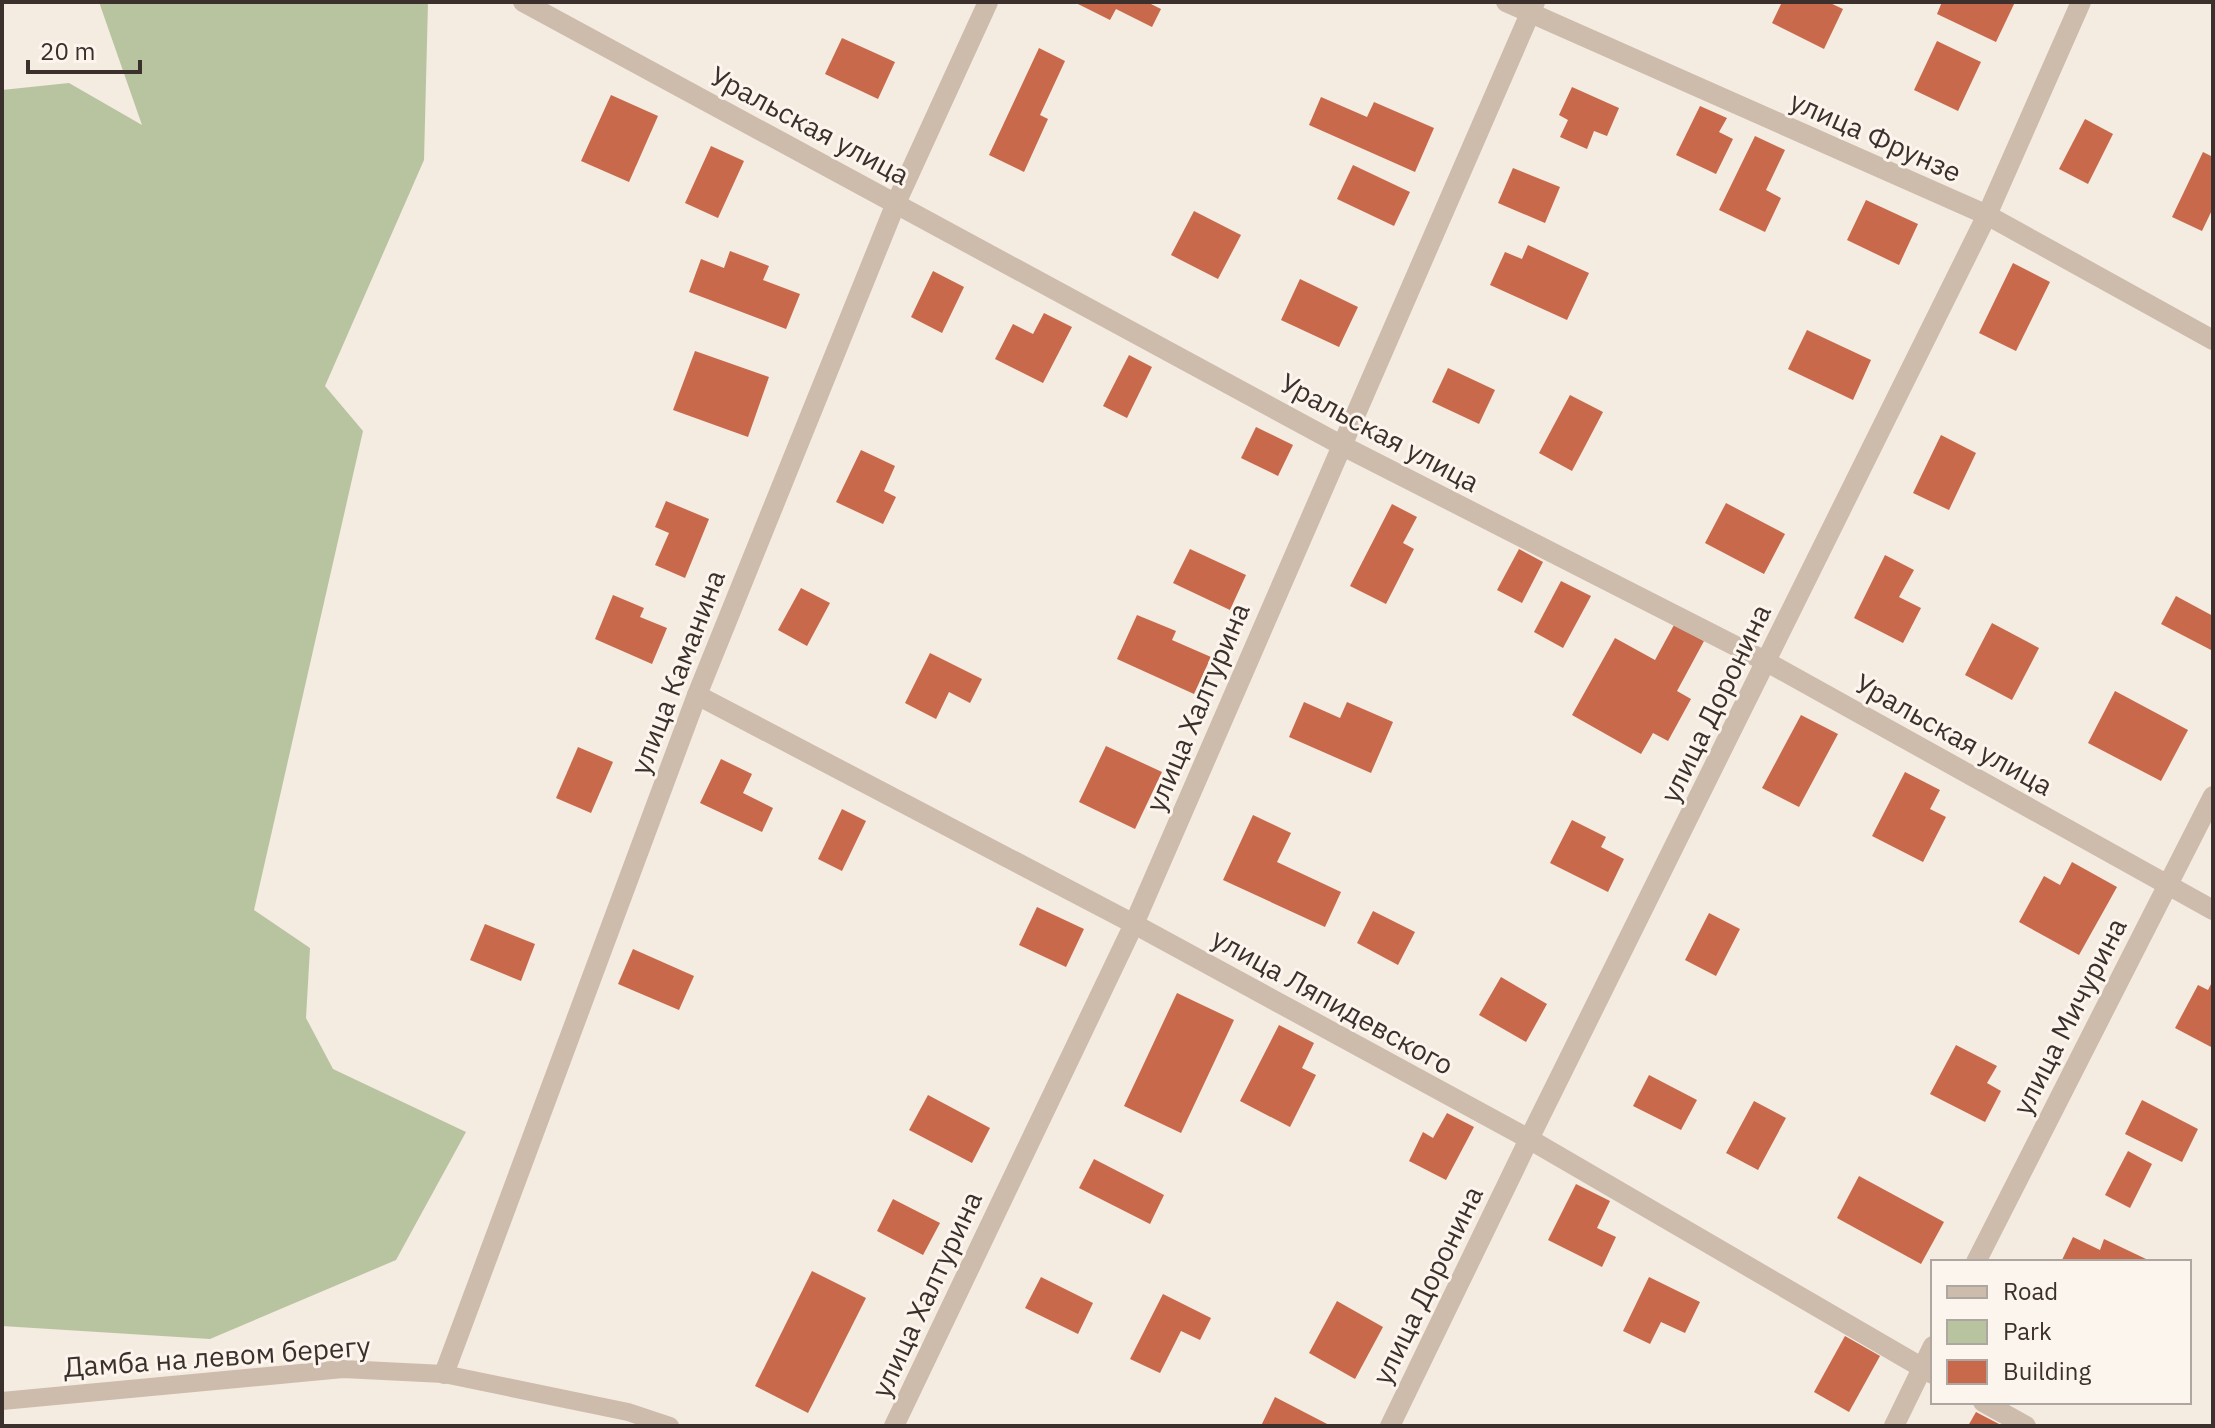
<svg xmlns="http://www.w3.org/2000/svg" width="2215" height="1428" font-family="'IBM Plex Sans',sans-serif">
<rect width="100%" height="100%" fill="#f4ebe1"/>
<path fill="#b8c4a0" d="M99,2H428L424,160L325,386L363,431L254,910L310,948L306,1018L333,1069L466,1132L396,1260L210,1339L2,1326V90L69,83L142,125Z"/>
<g fill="#c8694b">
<path d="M1074,2H1147L1161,9L1152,27L1116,9L1110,20Z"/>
<path d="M1782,2H1828L1843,9L1824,49L1772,23Z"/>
<path d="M1942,2H2015L1996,42L1937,14Z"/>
<path d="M842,38L895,62L878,99L825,74Z"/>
<path d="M1937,41L1981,62L1958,111L1914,90Z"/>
<path d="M1039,48L1065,61L1040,115L1048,119L1024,172L989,155Z"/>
<path d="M1572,87L1619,108L1607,136L1594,131L1587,149L1560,137L1568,120L1559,115Z"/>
<path d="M611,95L658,116L629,182L581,161Z"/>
<path d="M1321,97L1367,117L1374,102L1434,128L1415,172L1309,125Z"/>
<path d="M1700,106L1727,118L1719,132L1733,139L1716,174L1676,155Z"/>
<path d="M2085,119L2113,134L2088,184L2059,169Z"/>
<path d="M1755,136L1785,150L1766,190L1781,198L1765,232L1719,210Z"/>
<path d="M711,146L744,161L718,218L685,203Z"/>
<path d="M2203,152L2213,157V208L2202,231L2172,217Z"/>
<path d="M1353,165L1410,192L1394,226L1337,199Z"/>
<path d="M1513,168L1560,187L1545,223L1498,203Z"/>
<path d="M1866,200L1918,224L1899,265L1847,240Z"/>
<path d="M1194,211L1241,235L1218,279L1171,255Z"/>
<path d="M1528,245L1589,273L1567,320L1490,285L1505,252L1522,259Z"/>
<path d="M730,251L769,266L763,280L800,294L786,329L689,292L701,259L724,268Z"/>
<path d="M2013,263L2050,282L2016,351L1979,333Z"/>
<path d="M933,271L964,287L942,333L911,317Z"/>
<path d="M1300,279L1358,307L1339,347L1281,320Z"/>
<path d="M1044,313L1072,327L1043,383L995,359L1013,324L1033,334Z"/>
<path d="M1807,330L1871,360L1853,400L1788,369Z"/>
<path d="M695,351L769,377L748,437L673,410Z"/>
<path d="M1129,355L1152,367L1127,418L1103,406Z"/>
<path d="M1448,368L1495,390L1479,424L1432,402Z"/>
<path d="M1570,395L1603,412L1572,471L1539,453Z"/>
<path d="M1256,427L1293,445L1278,476L1241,458Z"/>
<path d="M1941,435L1976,453L1949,510L1913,493Z"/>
<path d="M861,450L895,466L884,491L896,497L883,524L836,502Z"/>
<path d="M666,501L709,519L685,578L655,565L669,533L655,527Z"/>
<path d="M1726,503L1785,534L1764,574L1705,543Z"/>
<path d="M1392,504L1417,517L1403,543L1414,549L1386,604L1350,586Z"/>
<path d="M1190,549L1246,575L1230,610L1173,583Z"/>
<path d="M1519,549L1543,562L1522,603L1497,590Z"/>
<path d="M1885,555L1914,570L1899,597L1921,608L1903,643L1854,618Z"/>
<path d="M1561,581L1591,596L1563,648L1534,632Z"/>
<path d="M801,588L830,603L807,646L778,630Z"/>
<path d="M613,595L644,608L640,617L667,628L652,664L595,639Z"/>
<path d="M2176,596L2213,616V651L2161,624Z"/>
<path d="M1137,615L1176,631L1172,640L1211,657L1194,694L1117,659Z"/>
<path d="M1992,623L2039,648L2012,700L1965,675Z"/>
<path d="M1674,625L1704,641L1677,691L1691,699L1668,741L1653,733L1641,754L1572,715L1615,638L1655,660Z"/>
<path d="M930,653L982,679L970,703L949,692L936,719L905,703Z"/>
<path d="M2115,691L2188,730L2161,781L2088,743Z"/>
<path d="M1304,702L1340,718L1347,702L1393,722L1371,773L1289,737Z"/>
<path d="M1801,715L1838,734L1799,807L1762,788Z"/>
<path d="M1106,746L1162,772L1135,829L1079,802Z"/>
<path d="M578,747L613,762L591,813L556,798Z"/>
<path d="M721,759L752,774L743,793L773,808L762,832L700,803Z"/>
<path d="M1905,772L1940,790L1930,809L1946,817L1923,862L1872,836Z"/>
<path d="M842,809L866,821L842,871L818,859Z"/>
<path d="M1253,815L1291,833L1277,862L1341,892L1325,927L1223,880Z"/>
<path d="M1572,820L1606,837L1601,847L1624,859L1608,892L1550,863Z"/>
<path d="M2072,862L2117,887L2079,955L2019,922L2044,876L2060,885Z"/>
<path d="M1037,907L1084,929L1066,967L1019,945Z"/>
<path d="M1373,911L1415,932L1398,965L1357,943Z"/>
<path d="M1709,913L1740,929L1716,976L1685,960Z"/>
<path d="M485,924L535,944L521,981L470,960Z"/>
<path d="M633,949L694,976L679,1010L618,984Z"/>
<path d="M1501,977L1547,1004L1526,1042L1479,1015Z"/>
<path d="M2213,980V1048L2175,1028L2198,985L2208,990Z"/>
<path d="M1177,993L1234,1020L1181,1133L1124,1106Z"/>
<path d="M1279,1025L1314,1043L1302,1068L1316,1075L1290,1127L1240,1101Z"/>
<path d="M1956,1045L1997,1066L1987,1083L2001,1091L1985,1122L1930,1094Z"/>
<path d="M1649,1075L1697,1100L1681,1130L1633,1106Z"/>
<path d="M928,1095L990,1128L972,1163L909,1130Z"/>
<path d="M2142,1100L2198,1129L2182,1162L2125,1134Z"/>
<path d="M1754,1101L1786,1118L1758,1170L1726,1153Z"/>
<path d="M1447,1113L1474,1127L1446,1180L1409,1161L1423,1132L1433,1138Z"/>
<path d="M2128,1151L2152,1164L2130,1208L2105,1195Z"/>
<path d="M1094,1159L1164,1195L1150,1224L1079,1188Z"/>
<path d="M1859,1176L1944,1222L1921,1264L1837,1218Z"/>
<path d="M1576,1184L1610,1201L1597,1228L1616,1237L1602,1267L1548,1240Z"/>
<path d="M893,1199L940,1223L923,1255L877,1231Z"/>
<path d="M2073,1237L2100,1250L2104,1239L2146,1259L2144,1262H2061Z"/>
<path d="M812,1271L866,1298L808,1413L755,1386Z"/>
<path d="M1041,1277L1093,1303L1078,1334L1025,1308Z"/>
<path d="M1649,1277L1700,1302L1685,1333L1661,1322L1650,1344L1623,1331Z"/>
<path d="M1163,1294L1211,1318L1200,1340L1181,1331L1160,1373L1130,1359Z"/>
<path d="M1337,1301L1383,1327L1355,1379L1309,1353Z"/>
<path d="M1845,1336L1880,1356L1849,1412L1814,1392Z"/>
<path d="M1275,1397L1331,1426H1261Z"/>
<path d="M1976,1412L1999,1424L1998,1426H1968Z"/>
</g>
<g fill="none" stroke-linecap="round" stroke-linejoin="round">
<path stroke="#cdbbac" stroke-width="18" d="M2,1401L343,1369L444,1374L628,1412L670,1426"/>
<g stroke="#cdbbac" stroke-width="20">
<path d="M523,2L1341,445L1767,662L2213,910"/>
<path d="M1506,2L1987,215L2213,340"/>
<path d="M697,695L1134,924L1529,1139L1933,1374"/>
<path d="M1976,1262L2213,796"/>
<path d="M444,1374L697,695L896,203L988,2"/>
<path d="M1983,1402L2026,1426"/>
<path d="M894,1426L1134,924L1535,2"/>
<path d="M1390,1426L1529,1139L1987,215L2081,2"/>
<path d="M1894,1426L1933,1346"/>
</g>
</g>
<g text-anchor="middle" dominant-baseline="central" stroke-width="6" stroke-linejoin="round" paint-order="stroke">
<g font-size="28" fill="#3b302b" stroke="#fbf5ee">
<text transform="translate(810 125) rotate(28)">Уральская улица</text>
<text transform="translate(1876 136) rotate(24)">улица Фрунзе</text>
<text transform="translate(1380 432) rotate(28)">Уральская улица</text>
<text transform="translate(677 672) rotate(-69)">улица Каманина</text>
<text transform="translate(1715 703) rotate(-64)">улица Доронина</text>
<text transform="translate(1197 707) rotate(-67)">улица Халтурина</text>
<text transform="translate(1954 734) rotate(29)">Уральская улица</text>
<text transform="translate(1333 1001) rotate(29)">улица Ляпидевского</text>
<text transform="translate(2069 1016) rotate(-63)">улица Мичурина</text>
<text transform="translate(1427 1285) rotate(-64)">улица Доронина</text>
<text transform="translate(926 1294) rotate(-65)">улица Халтурина</text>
<text transform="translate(217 1356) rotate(-4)">Дамба на левом берегу</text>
</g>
</g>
<rect width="2215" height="1428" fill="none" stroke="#3b302b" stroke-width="8"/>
<rect x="1931" y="1260" width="260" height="144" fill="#fbf5ee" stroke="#aea6a0" stroke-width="2"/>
<rect x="1947" y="1286" width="40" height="12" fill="#cdbbac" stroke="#aea6a0" stroke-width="2"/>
<text x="2003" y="1300" font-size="24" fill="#3b302b">Road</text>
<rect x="1947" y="1320" width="40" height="24" fill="#b8c4a0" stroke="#aea6a0" stroke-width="2"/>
<text x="2003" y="1340" font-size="24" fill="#3b302b">Park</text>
<rect x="1947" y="1360" width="40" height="24" fill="#c8694b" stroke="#aea6a0" stroke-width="2"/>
<text x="2003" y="1380" font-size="24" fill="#3b302b">Building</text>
<path d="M28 60v12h112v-12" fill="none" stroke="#3b302b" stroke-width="4"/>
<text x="40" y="60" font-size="24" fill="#3b302b" stroke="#fbf5ee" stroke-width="6" paint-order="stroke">20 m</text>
</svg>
